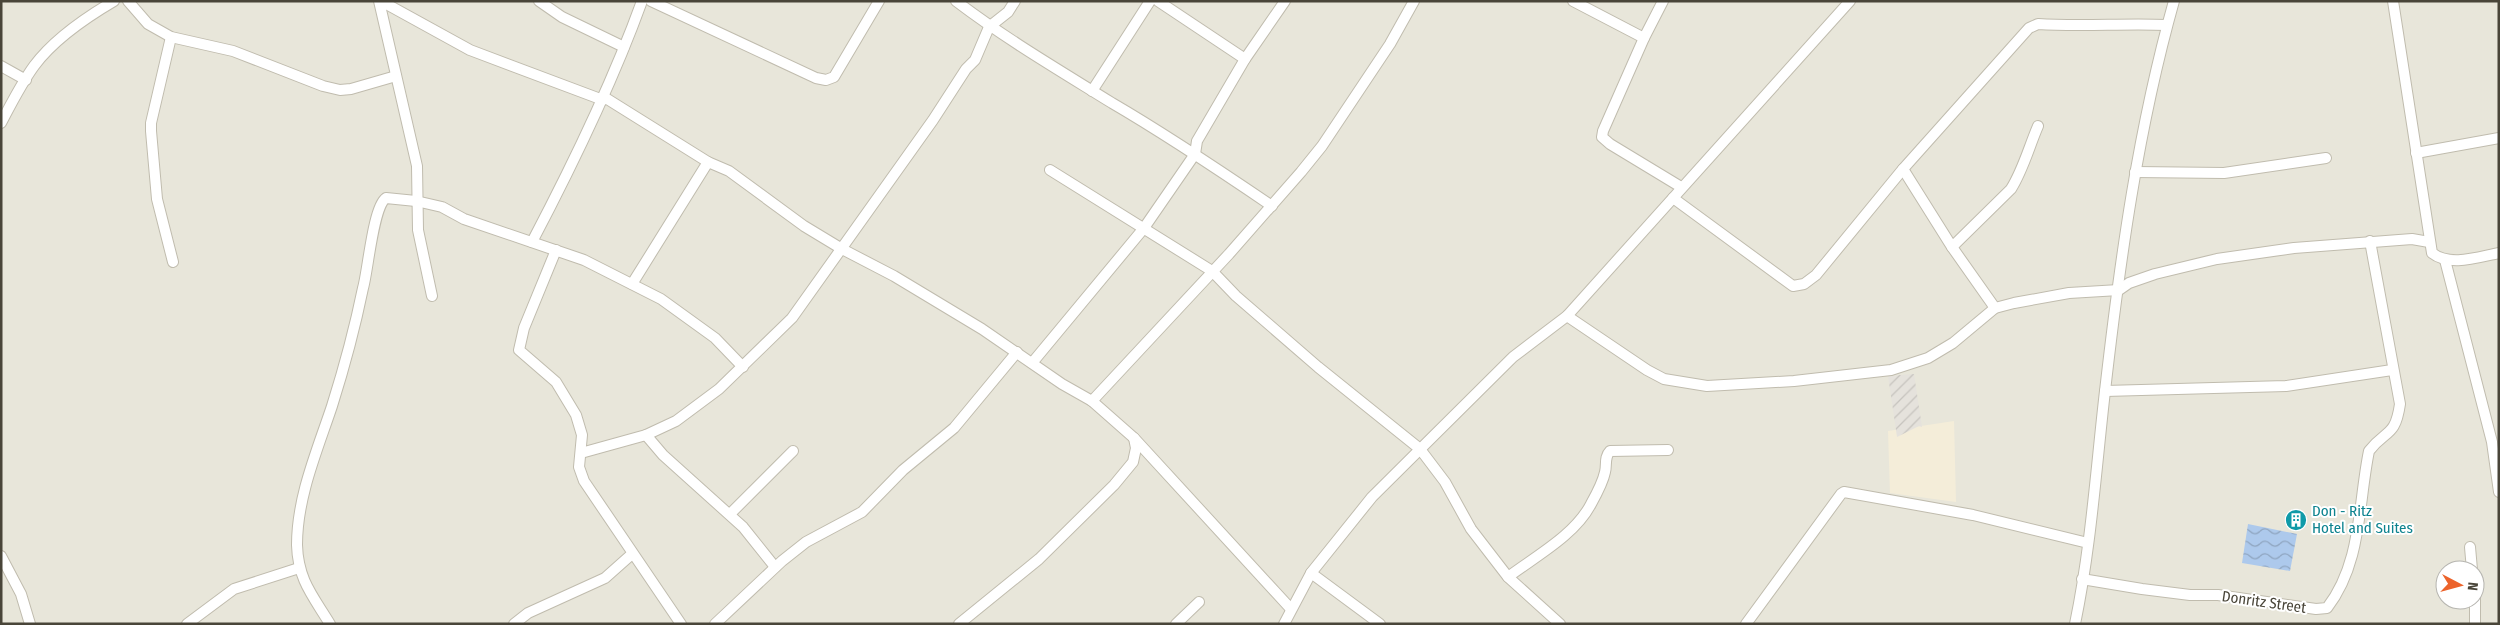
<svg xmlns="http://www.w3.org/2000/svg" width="2500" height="625" font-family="'Fira Sans Condensed',sans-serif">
<defs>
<pattern id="industrial-furrows" width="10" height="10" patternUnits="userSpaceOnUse" patternTransform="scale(1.25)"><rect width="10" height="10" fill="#e5e2dc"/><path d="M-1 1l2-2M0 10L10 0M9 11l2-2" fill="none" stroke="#c6c3be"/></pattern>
<pattern id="water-waves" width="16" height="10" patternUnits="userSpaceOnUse" patternTransform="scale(1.25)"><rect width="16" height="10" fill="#adc9ec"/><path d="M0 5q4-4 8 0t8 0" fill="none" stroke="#8fa5c0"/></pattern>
</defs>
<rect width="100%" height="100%" fill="#f5f3eb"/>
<path fill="#e8e6da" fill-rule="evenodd" d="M1,1H2499V624H1ZM2445,570H2475V600H2445Z"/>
<path fill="#f4edd9" d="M1954,421L1956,502L1890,493L1888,431Z"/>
<path fill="url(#industrial-furrows)" d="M1914,374L1922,427L1919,426L1897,437L1888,376Z"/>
<path fill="url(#water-waves)" d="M2248,524L2297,534L2290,571L2242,563Z"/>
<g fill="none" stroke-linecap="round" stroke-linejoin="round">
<g stroke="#c0bcae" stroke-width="12">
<g id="minor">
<path d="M128,1L148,24L171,37L233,51L323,86L340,90L351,89L396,76"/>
<path d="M379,1L417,166L418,230L432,296"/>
<path d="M381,1L470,50L603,100"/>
<path d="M539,1L562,17L624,47"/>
<path d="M651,1L816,78L826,80L834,77L879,1"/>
<path d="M956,1C1006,39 1059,70 1112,103C1167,135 1219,170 1272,206"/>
<path d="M1158,1L1245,59"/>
<path d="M1573,1L1644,38"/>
<path d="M1663,1L1644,38L1603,131L1602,137L1610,144L1681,187"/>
<path d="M2393,1L2432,253C2450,267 2478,257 2499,253"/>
<path d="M171,37L151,123V131L157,199L173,262"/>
<path d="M1,66L26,80"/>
<path d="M1092,91L1150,1"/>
<path d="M604,97L708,162L729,171L804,226L842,249L894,276L982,329L1062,384L1092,401L1134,438L1291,609"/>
<path d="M1,123C11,104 21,84 34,66C54,39 85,18 114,1"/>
<path d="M2416,153L2499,138"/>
<path d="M1903,169L1952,247L1995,308"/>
<path d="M1050,170L1212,271L1236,296L1318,367L1420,449L1445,482L1471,529L1508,577L1560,624"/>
<path d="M2135,172L2224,173L2326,158"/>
<path d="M1673,198L1793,286L1804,284L1816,275L1903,169L2029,28L2038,24C2082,27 2124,23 2167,25"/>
<path d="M532,242C573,164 612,84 642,1"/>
<path d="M1952,247L2011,189C2023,170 2029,147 2038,126"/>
<path d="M556,250L524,328L519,350L556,382L576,415L582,435L579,467L584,481L681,624"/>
<path d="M2445,260L2492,442L2499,492"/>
<path d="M632,284L708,162"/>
<path d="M1567,316L1647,370L1664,379L1707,386L1794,381L1891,370L1928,358L1953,343L1995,308L2014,303L2069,293L2119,290L2129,283L2155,274L2217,259L2294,248L2412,239L2429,242"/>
<path d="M1032,363L1144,228L1195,154L1197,141L1245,59L1285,1"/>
<path d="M2105,391L2286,386L2392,370"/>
<path d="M1092,401L1229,254L1301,172L1322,146L1390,44L1414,1"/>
<path d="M646,435L663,455L743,527L775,567"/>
<path d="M581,453L646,435L676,421L719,389L792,318L933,120L966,69L975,60L989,27L1008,12L1015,1"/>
<path d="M730,514L793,451"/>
<path d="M2470,547L2472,570"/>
<path d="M1,556L21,594L30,624"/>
<path d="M1311,573L1380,624"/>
<path d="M1508,577C1536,556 1575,535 1591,504C1596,495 1603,482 1605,472C1607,465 1604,457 1610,451L1668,450"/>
<path d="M2082,579L2142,589L2190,595H2218L2316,609L2327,608C2362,563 2358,504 2369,451C2386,429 2395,438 2400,404L2370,241"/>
<path d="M187,624L234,589L299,568"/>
<path d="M330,624C313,596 298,580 297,545C297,497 317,451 332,406C344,368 355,327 363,288C368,271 373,207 386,198L416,201L442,207L464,219L584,260L661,299L715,338L743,367"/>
<path d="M514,624L528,613L605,578L632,554"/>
<path d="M715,624L782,561L806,542L862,512L903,470L954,428L1017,352"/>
<path d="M959,624L1039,559L1114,485L1133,462L1136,448L1134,438"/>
<path d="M1176,624L1199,602"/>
<path d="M1284,624L1311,573L1372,497L1513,357L1567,316L1850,1"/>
<path d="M1746,624L1841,494L1844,492L1973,515L2088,543"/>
<path d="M2075,624C2091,547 2096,469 2105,391C2120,260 2138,129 2174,1"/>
<path d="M2475,624V594"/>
</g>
</g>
<use href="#minor" stroke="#fff" stroke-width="10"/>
</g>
<defs>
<g id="building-disc" transform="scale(1.125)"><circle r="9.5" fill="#0f9aa8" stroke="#fff"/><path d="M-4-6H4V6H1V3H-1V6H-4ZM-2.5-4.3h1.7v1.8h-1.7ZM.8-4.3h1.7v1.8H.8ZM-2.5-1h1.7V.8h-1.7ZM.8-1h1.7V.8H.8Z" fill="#fff"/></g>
</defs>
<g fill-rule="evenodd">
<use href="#building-disc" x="2296" y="520"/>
</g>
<g text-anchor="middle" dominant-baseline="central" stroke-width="4" stroke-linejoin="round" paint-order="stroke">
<g font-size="15" fill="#0d838f" stroke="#fff" text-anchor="start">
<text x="2312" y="511">Don - Ritz<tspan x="2312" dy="17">Hotel and Suites</tspan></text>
</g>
<g font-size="15" fill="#494539" stroke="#fff">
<text transform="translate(2264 602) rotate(8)">Donritz Street</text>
</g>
</g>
<rect width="2500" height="625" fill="none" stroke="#494539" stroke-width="5"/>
<g transform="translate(2460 585) rotate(96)"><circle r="24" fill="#ffffff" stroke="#b6b5b0"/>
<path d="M0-4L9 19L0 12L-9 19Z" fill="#ec632b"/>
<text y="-8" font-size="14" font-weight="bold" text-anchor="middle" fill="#494539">N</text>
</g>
</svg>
